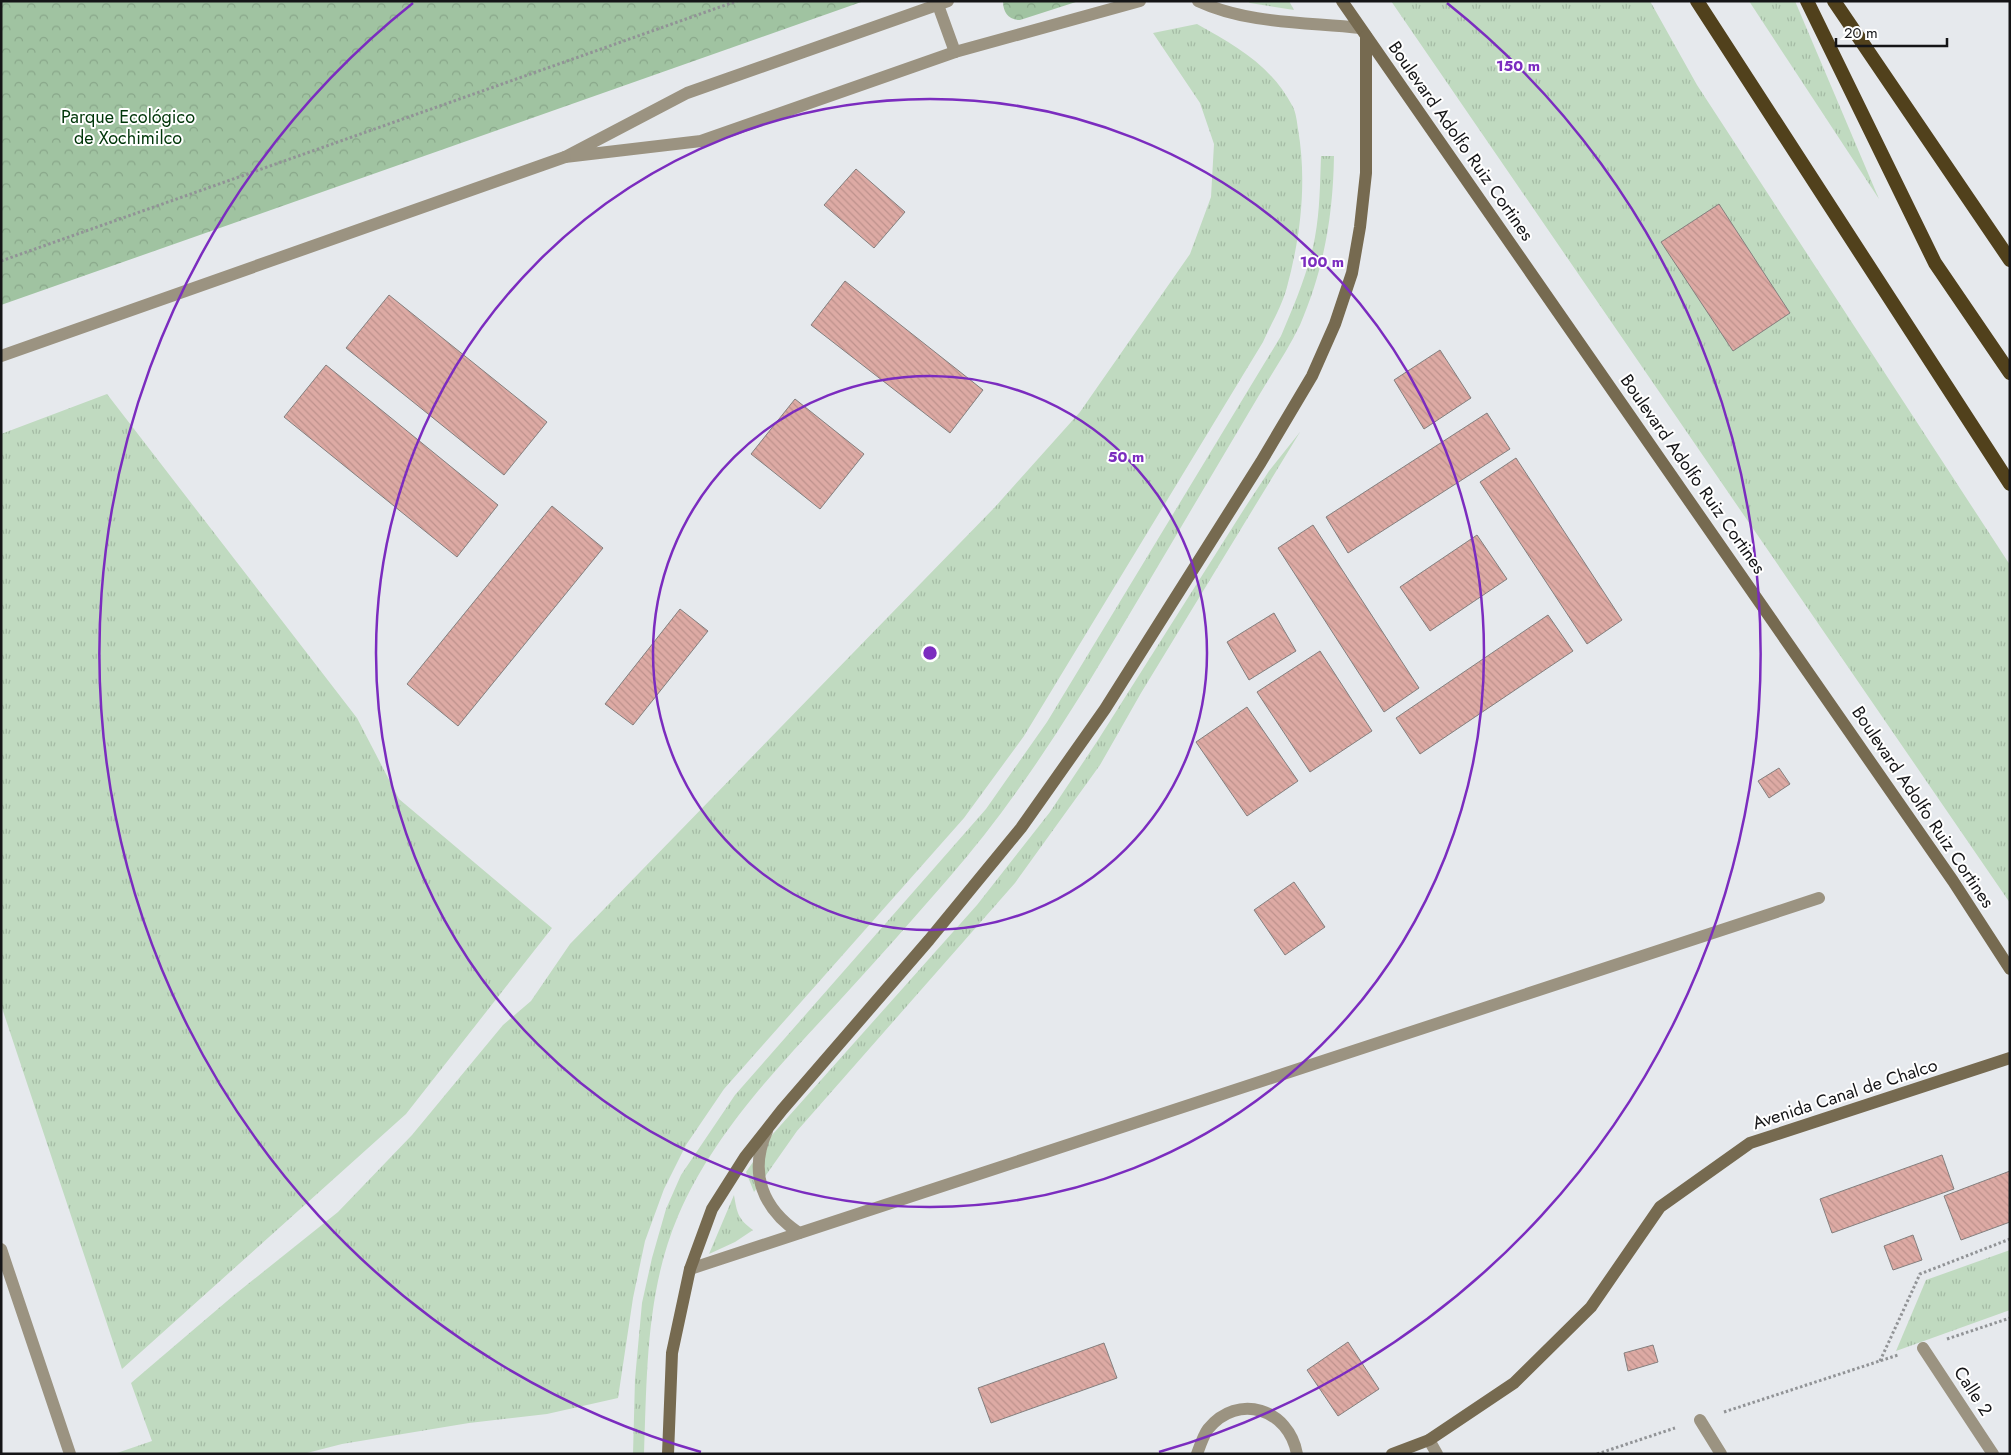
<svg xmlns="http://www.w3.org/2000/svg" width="2011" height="1455" font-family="Jost,sans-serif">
<defs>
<pattern id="grass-tufts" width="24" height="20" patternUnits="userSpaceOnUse" patternTransform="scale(1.25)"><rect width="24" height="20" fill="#c0dac0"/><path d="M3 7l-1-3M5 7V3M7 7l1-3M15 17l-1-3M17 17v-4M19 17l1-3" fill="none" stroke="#a4baa4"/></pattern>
<pattern id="forest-crowns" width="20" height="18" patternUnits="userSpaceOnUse" patternTransform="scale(1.25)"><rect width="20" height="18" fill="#a0c3a1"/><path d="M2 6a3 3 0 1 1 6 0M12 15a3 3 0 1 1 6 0" fill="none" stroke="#89a78a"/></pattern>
<pattern id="building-back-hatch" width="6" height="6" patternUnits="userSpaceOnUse" patternTransform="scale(1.25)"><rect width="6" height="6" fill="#ddaaa4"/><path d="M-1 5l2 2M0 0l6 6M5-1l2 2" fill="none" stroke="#bd918c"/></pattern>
</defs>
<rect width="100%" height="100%" fill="#e6e9ed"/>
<g fill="url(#grass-tufts)">
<path d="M1247,1H1289L1294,10L1250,3Z"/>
<path d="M1391,1H1650L1697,85L2010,565V903Z"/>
<path d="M1749,1H1795L1879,199Z"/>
<path d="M1197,24C1236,46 1271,65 1293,107C1296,113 1297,122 1298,129C1307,181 1301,235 1287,287C1282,306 1271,324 1263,342L1024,736L964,818L724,1089L686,1145L664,1189L645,1241L633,1298L618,1398L547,1414L469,1423L342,1444L303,1454H114L152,1441L131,1383L233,1296L338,1212L412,1135L503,1025L531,1001L570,944L995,507L1080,412L1190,254L1211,197L1214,144L1200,103L1153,33Z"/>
<path d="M1321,156H1334C1333,216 1324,269 1300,325C1288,350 1272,373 1258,397C1231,443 1204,488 1177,534C1106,653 1039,775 947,880C912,920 877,960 841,999C780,1065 714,1132 678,1216C646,1291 647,1373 644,1454H633L635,1379L642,1303L652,1258L666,1209L681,1175L735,1095L986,809L1047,722L1281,336C1294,305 1309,271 1315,237C1320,210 1320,183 1321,156Z"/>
<path d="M107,394L357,718L399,799L552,928L406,1114L122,1369L1,1005V434Z"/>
<path d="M1300,432L1141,693L1100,765L1015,883L797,1131L754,1192L746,1172L772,1135L977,905L1050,812L1098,740L1246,506L1269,471Z"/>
<path d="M734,1195C737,1213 738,1219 753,1230L735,1242L709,1254Z"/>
<path d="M2010,1250V1310L1896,1351L1926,1280Z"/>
</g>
<g fill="url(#forest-crowns)">
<path d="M1,1H864L1,305Z"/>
<path d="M1003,1H1079L1020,20C1008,20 1003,12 1003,1Z"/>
</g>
<g fill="url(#building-back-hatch)" stroke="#847f7e">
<path d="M856,169L905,212L874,248L824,205Z"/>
<path d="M1719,204L1790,313L1733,351L1661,242Z"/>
<path d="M845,281L983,390L950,433L811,325Z"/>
<path d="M389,295L547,422L504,475L346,348Z"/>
<path d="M1440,350L1471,398L1424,429L1394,380Z"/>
<path d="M326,365L498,505L457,557L284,417Z"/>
<path d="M795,399L864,454L820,509L751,454Z"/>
<path d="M1487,413L1510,449L1348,553L1326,517Z"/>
<path d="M1516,458L1622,620L1587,644L1480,482Z"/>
<path d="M552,506L603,548L458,726L407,684Z"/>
<path d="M1313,525L1419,688L1384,712L1278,548Z"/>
<path d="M1477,535L1507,579L1430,631L1400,587Z"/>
<path d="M680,609L708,631L633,725L605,704Z"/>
<path d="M1274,613L1296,651L1249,680L1227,642Z"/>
<path d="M1548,615L1573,651L1420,754L1396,718Z"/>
<path d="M1320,651L1372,731L1310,772L1257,692Z"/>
<path d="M1247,707L1298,781L1247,816L1196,742Z"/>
<path d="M1779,768L1790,784L1769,798L1758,781Z"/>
<path d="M1294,882L1325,927L1285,955L1254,910Z"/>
<path d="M1942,1155L1954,1189L1832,1233L1820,1199Z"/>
<path d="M2010,1171V1222L1961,1240L1944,1196Z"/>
<path d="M1913,1235L1922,1260L1893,1270L1884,1246Z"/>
<path d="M1348,1342L1379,1389L1338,1416L1307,1370Z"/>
<path d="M1104,1343L1117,1378L991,1423L978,1388Z"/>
<path d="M1653,1345L1658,1362L1628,1371L1624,1353Z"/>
</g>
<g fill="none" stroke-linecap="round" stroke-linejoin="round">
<g stroke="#919396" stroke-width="3" stroke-dasharray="2.5 2.5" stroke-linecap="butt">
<path d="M1,261L737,1"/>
<path d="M1947,1339L2010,1318"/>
<path d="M1880,1361L1920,1274L2010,1239"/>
<path d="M1724,1412L1898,1355"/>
<path d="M1597,1454L1675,1428"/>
</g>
<g stroke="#9b9381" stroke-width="12">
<path d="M767,1131C748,1173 763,1209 799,1233"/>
<path d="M1,1249L70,1454"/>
<path d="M690,1269L1819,898"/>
</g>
<g stroke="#9b9381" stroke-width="12">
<path d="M948,1L687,93L565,157L701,141L955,52L1140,1"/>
<path d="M1198,1C1247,24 1306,22 1360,28"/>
<path d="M938,5L955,52"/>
<path d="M1,356L565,157"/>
<path d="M1923,1348L1993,1454"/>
<path d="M1700,1420L1721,1454"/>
<path d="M1429,1440L1437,1454"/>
</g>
<path stroke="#9b9381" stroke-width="12" d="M1197,1454C1200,1446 1203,1436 1208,1429C1238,1392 1289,1409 1297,1454"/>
<g stroke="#766a50" stroke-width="12">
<path d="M1342,1L1953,881L2010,969"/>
<path d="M668,1454L672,1353L690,1269L712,1209L745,1157L782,1110L929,940L1021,828L1105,709L1261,462L1312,376L1335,324L1352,273L1360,227L1366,173V36"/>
<path d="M1392,1454L1429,1440L1514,1383L1591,1307L1660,1207L1750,1143L2010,1058"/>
</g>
<g stroke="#51411c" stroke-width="14">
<path d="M1697,1L2010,484"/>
<path d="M1807,1L1935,263L2010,373"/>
<path d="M1834,1L2010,260"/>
</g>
</g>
<g fill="none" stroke="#7b2cbf" stroke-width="2.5">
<circle cx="930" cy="653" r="277"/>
<circle cx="930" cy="653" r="554"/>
<path d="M701 1452A831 831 0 0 1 413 3M1447 3A831 831 0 0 1 1159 1452"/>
</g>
<g text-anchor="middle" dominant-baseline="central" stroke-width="4" stroke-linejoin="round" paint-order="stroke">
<g font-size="18" fill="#003609" stroke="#fff">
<text x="128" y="117">Parque Ecológico<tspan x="128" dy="21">de Xochimilco</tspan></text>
</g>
<g font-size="18" fill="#151517" stroke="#fff">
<text transform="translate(1461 141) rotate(55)">Boulevard Adolfo Ruiz Cortines</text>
<text transform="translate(1693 474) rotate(55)">Boulevard Adolfo Ruiz Cortines</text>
<text transform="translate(1923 807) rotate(56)">Boulevard Adolfo Ruiz Cortines</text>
<text transform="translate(1845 1094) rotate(-18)">Avenida Canal de Chalco</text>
<text transform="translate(1973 1391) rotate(57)">Calle 2</text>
</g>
</g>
<circle cx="930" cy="653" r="8" fill="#7b2cbf" stroke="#fff" stroke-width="2.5"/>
<g font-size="15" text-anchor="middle" font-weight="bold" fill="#7b2cbf" stroke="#fff" stroke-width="4" stroke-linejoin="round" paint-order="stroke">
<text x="1518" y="71">150 m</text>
<text x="1322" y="267">100 m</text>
<text x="1126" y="462">50 m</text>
</g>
<rect width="2011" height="1455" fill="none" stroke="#151517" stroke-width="5"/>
<path d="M1836 38v8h111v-8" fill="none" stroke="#151517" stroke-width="2.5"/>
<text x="1844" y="38" font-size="15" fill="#151517" stroke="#ffffff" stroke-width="4" paint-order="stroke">20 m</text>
</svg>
